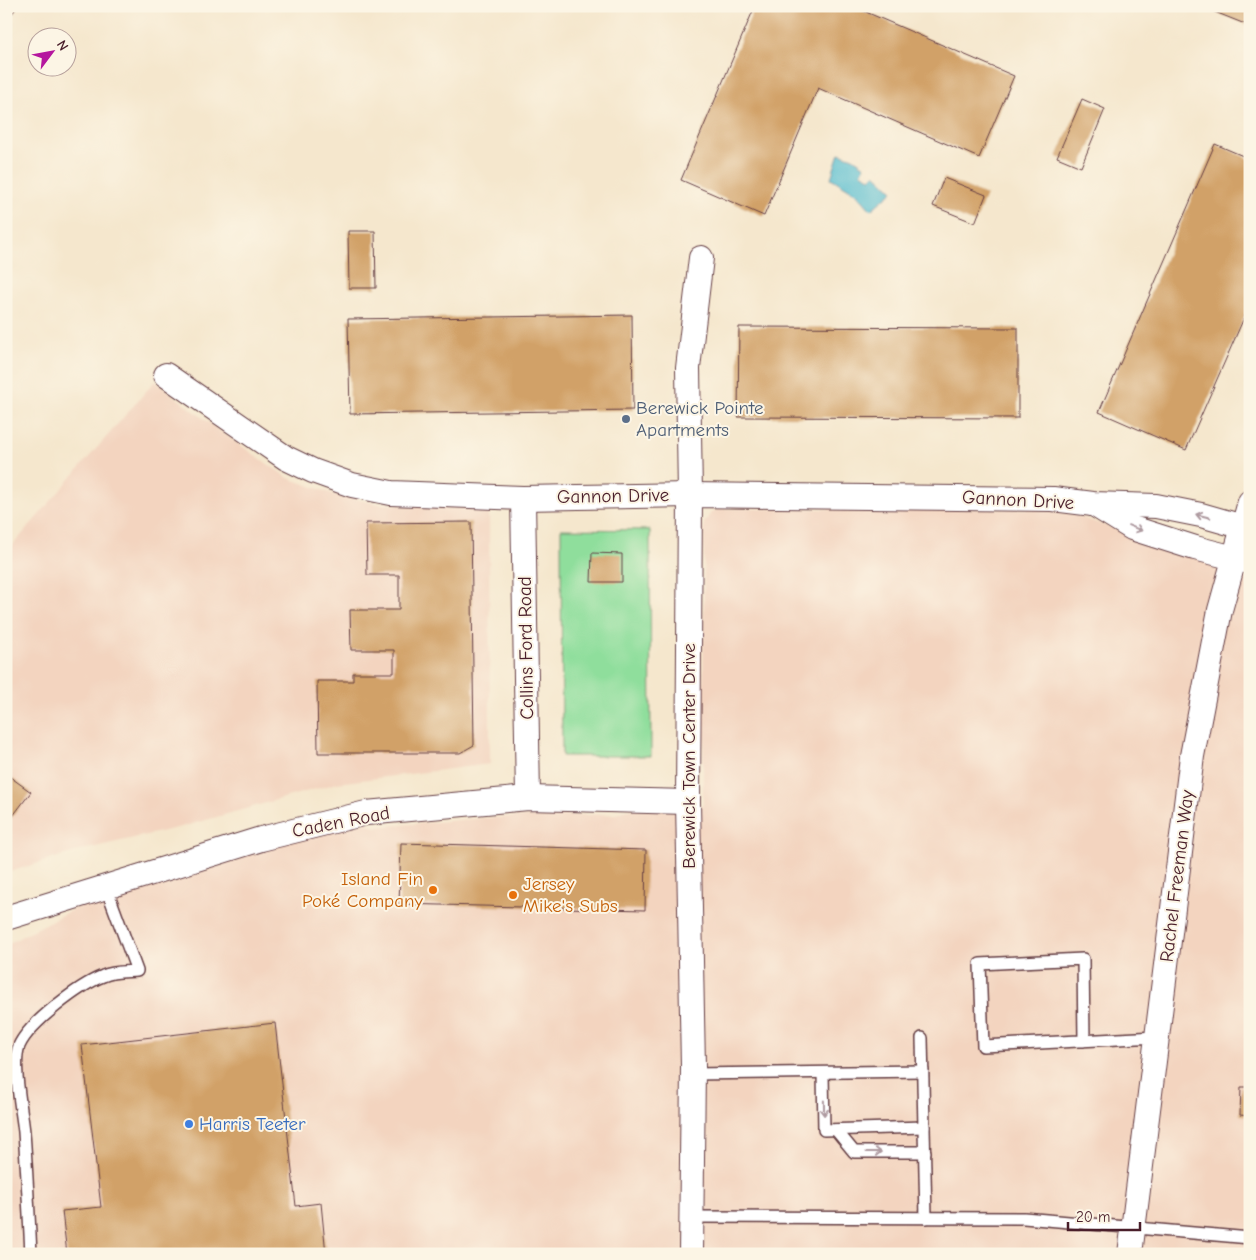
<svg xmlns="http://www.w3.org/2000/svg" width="1256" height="1260" font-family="'Comic Neue',sans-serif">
<rect width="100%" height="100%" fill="#fcf5e5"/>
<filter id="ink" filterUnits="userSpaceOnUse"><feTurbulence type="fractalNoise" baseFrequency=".02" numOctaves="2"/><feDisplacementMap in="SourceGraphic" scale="10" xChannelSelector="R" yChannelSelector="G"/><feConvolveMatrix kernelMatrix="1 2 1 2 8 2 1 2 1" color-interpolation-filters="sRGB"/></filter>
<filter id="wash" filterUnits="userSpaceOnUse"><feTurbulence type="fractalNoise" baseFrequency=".0096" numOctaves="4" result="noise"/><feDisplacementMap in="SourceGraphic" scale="20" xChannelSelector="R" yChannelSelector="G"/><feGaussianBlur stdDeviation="1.12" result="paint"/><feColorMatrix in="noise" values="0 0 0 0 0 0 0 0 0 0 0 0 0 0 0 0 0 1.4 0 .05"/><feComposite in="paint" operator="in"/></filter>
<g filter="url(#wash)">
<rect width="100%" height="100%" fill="#f5e7cd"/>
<g fill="#f3d4bf">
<path d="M155,381L221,432L288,478L333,494L378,504L489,507L490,764L337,783L181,827L78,851L6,873V553Z"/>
<path d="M718,509H1044L1071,514L1173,549L1250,571V1254H6V945L75,908L273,844L364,822L375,827L485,818L616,814L627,809L703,805L704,523L711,513Z"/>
</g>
<path fill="#8fde9c" stroke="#6c7e64" d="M561,529L650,530L651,756H562Z"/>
<path fill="#52bccf" stroke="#4e6e7d" d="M839,153L853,158L865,166L861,173L870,178L875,174L893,191L871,210L857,194L831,178Z"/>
<g id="blocks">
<g fill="#d1a168">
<path d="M6,6H18L6,21Z"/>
<path d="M755,6H852L1014,76L979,158L818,88L764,216L681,180Z"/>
<path d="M1200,6H1250V26Z"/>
<path d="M1082,99L1105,109L1081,167L1057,157Z"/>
<path d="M1215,144L1250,159V304L1186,450L1099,412Z"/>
<path d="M944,178L986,195L975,223L933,206Z"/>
<path d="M348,231H375L376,288H349Z"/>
<path d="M632,315L633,410L350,414L348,319Z"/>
<path d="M739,327L1018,328V418L738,417Z"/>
<path d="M471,522L474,745L460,753H318L317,681H353V673H394V650H351L350,610H399V575H367L366,523Z"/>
<path d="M592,553L622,554V582H591Z"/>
<path d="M6,774L31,792L6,825Z"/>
<path d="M401,843L646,850L645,910L399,904Z"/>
<path d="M275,1023L296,1206L321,1203L326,1254H67L62,1211L101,1207L82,1045Z"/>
<path d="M1241,1087H1250V1116L1240,1115Z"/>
</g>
</g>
</g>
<g filter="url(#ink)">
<use href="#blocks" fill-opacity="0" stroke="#643d43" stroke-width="1"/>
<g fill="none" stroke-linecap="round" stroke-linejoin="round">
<g stroke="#643d43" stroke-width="14">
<g id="lane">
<path d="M922,1038L926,1218"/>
<path d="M1084,1041L1083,959L980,964L983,1046L1157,1037"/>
<path d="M823,1073L824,1130L924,1127"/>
<path d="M692,1074L923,1071"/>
<path d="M836,1130L854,1152H925"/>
<path d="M692,1217L1024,1218L1250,1238"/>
<path d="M31,1254C29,1213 27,1173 24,1132C22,1111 12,1064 19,1046C29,1023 80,985 103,976C113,971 126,972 137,971L106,887"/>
</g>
</g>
<g stroke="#643d43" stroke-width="26">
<g id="street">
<path d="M166,375L286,458L313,471L352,485L391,493L523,498L690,495L1053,499L1093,504L1156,506L1201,515L1250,529"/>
<path d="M523,498L528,798"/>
<path d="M1095,505L1132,528L1195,548L1250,562"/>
<path d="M6,918L261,839L366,813L528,798L688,802"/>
<path d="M691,1254L693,1067L688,802L690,495L688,368L701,258"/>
<path d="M1130,1254L1192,756L1220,610L1250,502"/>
</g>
</g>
<use href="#lane" stroke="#fff" stroke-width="11"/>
<use href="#street" stroke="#fff" stroke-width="24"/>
</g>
<defs><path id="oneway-shaft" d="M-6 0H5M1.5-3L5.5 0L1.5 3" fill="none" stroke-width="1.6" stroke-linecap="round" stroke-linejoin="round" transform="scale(1.25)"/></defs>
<g stroke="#ae9aa0">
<use href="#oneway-shaft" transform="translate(1203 516) rotate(-166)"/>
<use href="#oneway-shaft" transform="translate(1135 528) rotate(22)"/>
<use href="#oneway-shaft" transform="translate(824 1108) rotate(89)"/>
<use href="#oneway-shaft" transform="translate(874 1152)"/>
</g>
</g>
<circle fill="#5c6f8a" stroke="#fcf5e5" stroke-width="2" cx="626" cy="419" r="5"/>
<g fill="#e8710a" stroke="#fcf5e5" stroke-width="2">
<circle cx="433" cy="890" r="5"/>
<circle cx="513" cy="895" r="5"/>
</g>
<circle fill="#3f7fe0" stroke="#fcf5e5" stroke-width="2" cx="189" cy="1124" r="5"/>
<g text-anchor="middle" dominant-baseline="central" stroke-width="4" stroke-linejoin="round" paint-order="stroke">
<g font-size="19" fill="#4e5e75" stroke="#fcf5e5" text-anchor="start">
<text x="636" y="408">Berewick Pointe<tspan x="636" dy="22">Apartments</tspan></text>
</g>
<g font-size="19" fill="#4a1f2b" stroke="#fcf5e5">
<text transform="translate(613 496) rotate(-1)">Gannon Drive</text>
<text transform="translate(1018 500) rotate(3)">Gannon Drive</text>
<text transform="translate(526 648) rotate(-91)">Collins Ford Road</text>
<text transform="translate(689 756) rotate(-90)">Berewick Town Center Drive</text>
<text transform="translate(341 822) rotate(-11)">Caden Road</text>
<text transform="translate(1177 876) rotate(-83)">Rachel Freeman Way</text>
</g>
<g font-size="19" fill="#c56008" stroke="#fcf5e5" text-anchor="end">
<text x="423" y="879">Island Fin<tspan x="423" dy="22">Poké Company</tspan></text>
<text x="523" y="884" text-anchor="start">Jersey<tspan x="523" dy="22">Mike's Subs</tspan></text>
</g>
<g font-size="19" fill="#366cbe" stroke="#fcf5e5" text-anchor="start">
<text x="199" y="1124">Harris Teeter</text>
</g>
</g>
<rect width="1256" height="1260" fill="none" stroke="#fcf5e5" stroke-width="25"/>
<g transform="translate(52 52) rotate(58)"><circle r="24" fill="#fcf5e5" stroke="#b59f9b"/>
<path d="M0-4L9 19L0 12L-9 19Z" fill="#b5179e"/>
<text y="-8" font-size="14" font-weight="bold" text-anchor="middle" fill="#4a1f2b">N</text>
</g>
<path d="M1068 1222v8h72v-8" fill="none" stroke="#4a1f2b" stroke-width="2.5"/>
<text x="1076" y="1222" font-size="15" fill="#4a1f2b" stroke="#fcf5e5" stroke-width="4" paint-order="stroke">20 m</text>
</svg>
